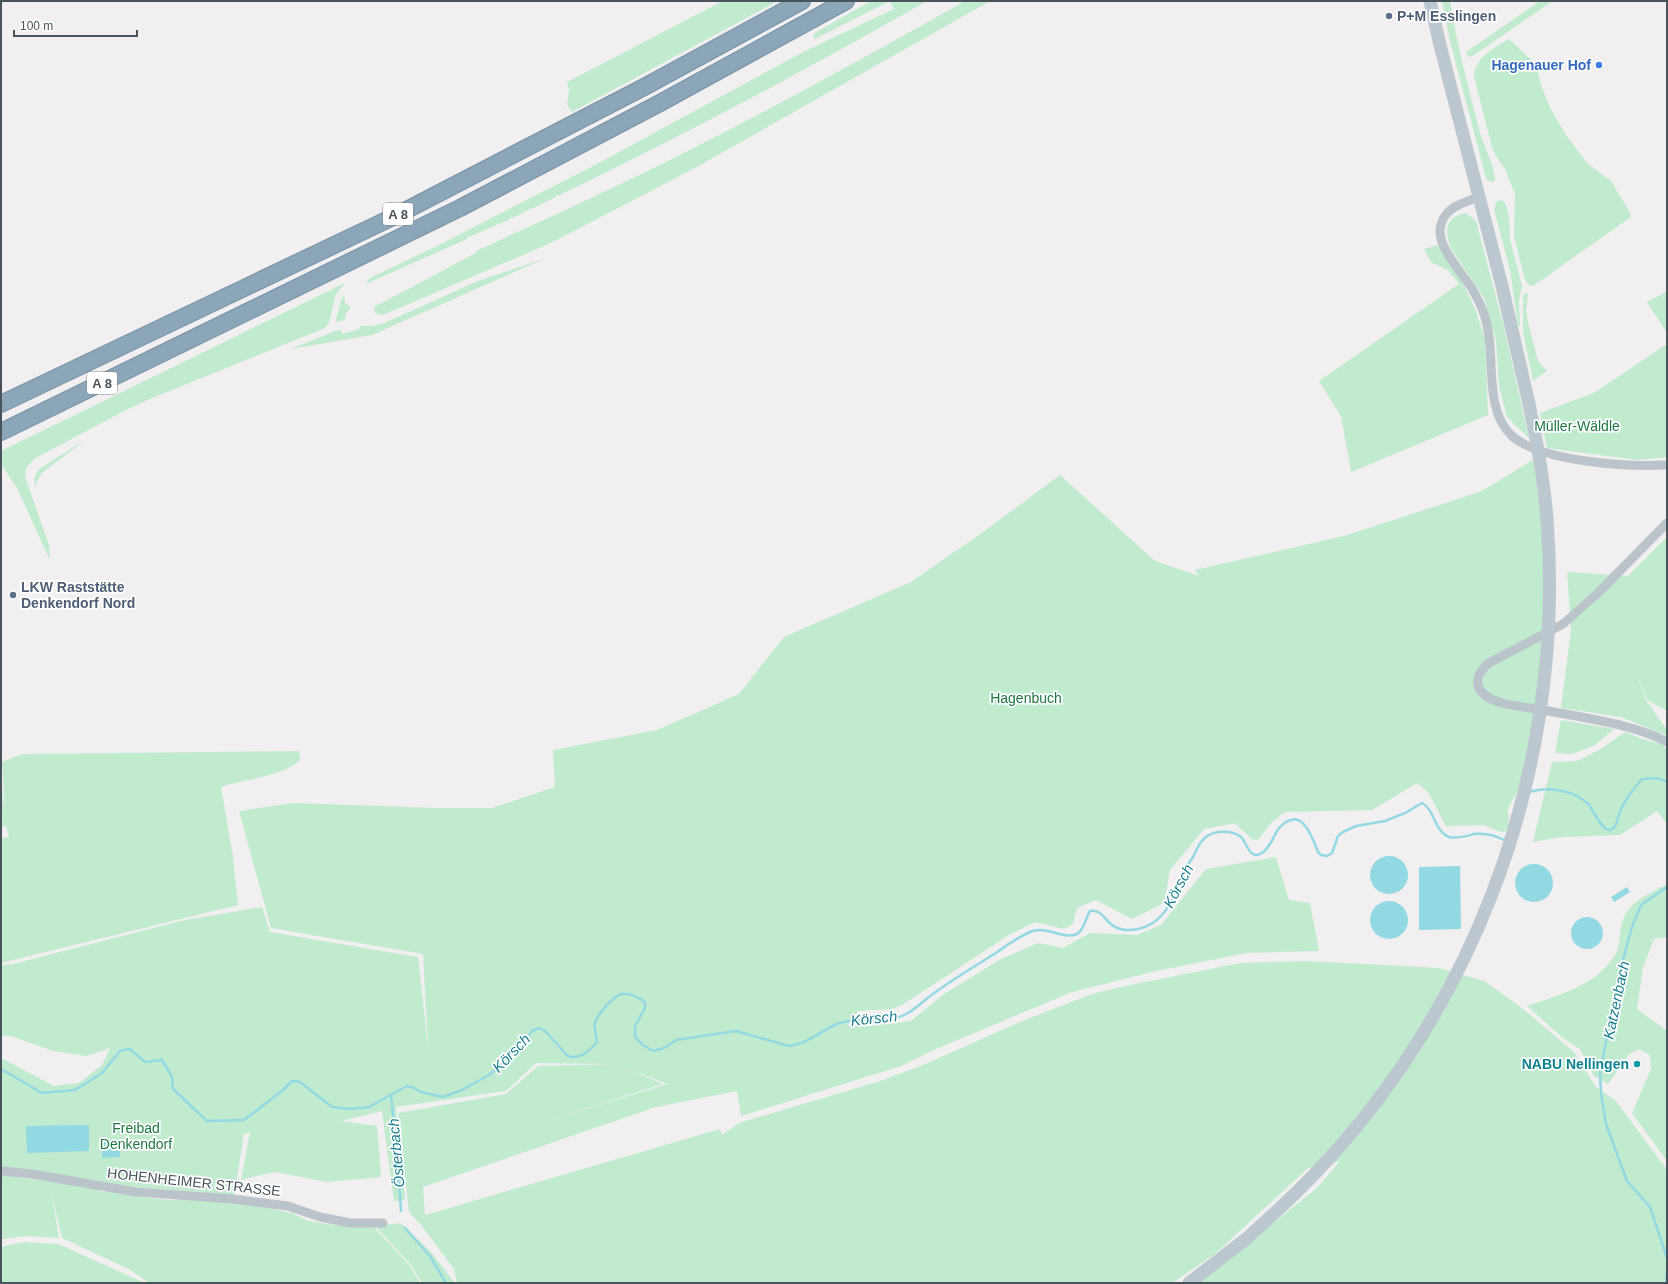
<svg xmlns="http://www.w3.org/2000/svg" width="1668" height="1284" font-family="Arial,sans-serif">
<rect width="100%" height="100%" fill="#f1efef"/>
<g fill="#c1ebce" fill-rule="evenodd">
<path d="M723,1H778L572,112L567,105L569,90L567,82Z"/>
<path d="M871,1H927C806,70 684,135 558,196L556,195V197L512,218L511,216L510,219L469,237L468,236L467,239L366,284L370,278L437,246L597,164L805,51L894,9L890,1L815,39L813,34Z"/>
<path d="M965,1H990L695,168L551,243L383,315L375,313L374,307L476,253V251C541,221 606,192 670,160C770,110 868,56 965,1Z"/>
<path d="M1442,1H1450C1457,45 1469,90 1480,133C1484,145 1495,168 1495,180L1492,182L1488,181L1486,178L1450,41Z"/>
<path d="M1540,1H1553L1471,57L1467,56L1466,52Z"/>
<path d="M1509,39L1536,64L1541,85L1551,110L1568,138L1588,164L1611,181L1629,211L1631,217L1533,286L1529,285L1525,280L1514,237L1515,194L1505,169L1496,156L1492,147L1474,77C1474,57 1495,48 1509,39Z"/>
<path d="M1501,200L1505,202L1509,218L1510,239L1522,286L1519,301L1520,326H1518L1510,270L1494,209L1496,202Z"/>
<path d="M1466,213L1476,221L1504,327L1529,438L1507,417L1499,386L1496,340L1484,298L1452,250C1444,234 1444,216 1466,213Z"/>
<path d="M1438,245L1461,279L1475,309L1485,339L1488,415L1351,472L1341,416L1319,381L1459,284L1449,271L1431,262L1424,249Z"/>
<path d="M546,258L372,335L291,349L340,329L343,334L359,329L360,326H373L382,324L478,281Z"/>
<path d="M345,283L336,294L329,323L325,328L145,401L124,411L34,459L26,468L25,477L49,545L50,557L49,558L17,488L1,464V451Z"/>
<path d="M1667,291V333L1647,302Z"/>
<path d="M1526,293L1528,294L1526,310L1528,322L1538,361L1547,371L1533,381L1523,331V295Z"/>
<path d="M344,295L345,303L351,307L346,313L345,320L337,322L336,320L341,300Z"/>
<path d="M1667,344V457L1637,460L1547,448L1540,413L1594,393Z"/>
<path d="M88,438L42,473L36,483V489L34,479L38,470Z"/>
<path d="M1533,460L1543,524L1546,593L1536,732L1516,795L1508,808L1509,830L1501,832L1483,825L1446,826L1428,792L1417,783L1372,810L1285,812L1272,822L1258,840L1252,839L1235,823L1204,829L1170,870L1164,903L1132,919L1096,900L1077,908L1073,924L1064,929L1035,922L1009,935L902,1005L892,1009L858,1011L847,1026H872L911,1021L944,994L1001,959L1038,943L1063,948L1090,933L1137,935L1161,925L1206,869L1276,857L1289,900L1310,903L1319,951L1246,953L1156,971L1072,992L929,1052L901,1066L741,1116L737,1091L656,1107L423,1187L425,1215L720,1129L722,1135L739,1123L880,1081L923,1065L1025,1020L1092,994L1130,985L1240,963L1306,961L1439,968L1484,981L1518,1005L1574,1052L1596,1087L1616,1101L1667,1170V1283H1198L1317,1188L1340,1161L1308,1168L1215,1254L1172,1283H457L454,1269L422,1226L409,1212L398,1113L506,1094L538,1066L610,1064L536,1063L506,1091L396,1107L405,1200L394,1201L382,1111L341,1121L377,1126L381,1177L328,1182L274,1172L241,1180L250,1132L244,1134L234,1197L200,1192L144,1188L1,1170V1058L54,1086L79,1083L102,1065L110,1048L86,1056L53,1051L14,1037L1,1035V965L13,964L185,920L262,907L270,932L418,957L428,1046L423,954L271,928L239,811L292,803L437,808H492L555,787L553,750L657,730L739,694L784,637L911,582L986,530L1060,475L1155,561L1199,576L1195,570L1344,536L1424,510L1482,491ZM616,1064L667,1084L541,1123L663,1084Z"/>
<path d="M1667,537V711L1646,699L1636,671L1645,699L1667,730V736L1621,717L1561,708L1571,630L1567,572L1628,576Z"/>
<path d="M1561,720L1614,729L1595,745L1572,754L1555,753Z"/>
<path d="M1625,732L1645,740L1662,744L1667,750V824L1657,811L1620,835L1562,837L1533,842L1552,762L1577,761L1601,749Z"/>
<path d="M299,751L300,760C286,775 242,780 221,787L233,857L238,905L1,963V838L9,837L6,826L1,827V782L5,813L2,762L22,754Z"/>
<path d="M1667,884V937L1654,939L1643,968L1637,1009L1667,1031V1161L1632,1113L1651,1069L1650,1055L1639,1049L1629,1054L1608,1084L1594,1076L1580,1049L1563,1038L1527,1006C1558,995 1593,987 1613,958C1622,947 1618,932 1623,920C1629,901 1651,893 1667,884Z"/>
<path d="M1,1175L94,1187C99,1191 104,1194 110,1191L139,1197L170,1200L205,1199L251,1204L292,1213L308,1221L340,1226H373L410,1266L420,1283H149L129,1269L62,1238L52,1195L59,1238L26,1236L3,1239L1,1228Z"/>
<path d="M401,1223L431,1252L455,1283H422L411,1265L375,1226Z"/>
<path d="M24,1242L58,1244L145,1283H1V1247Z"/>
</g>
<g fill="#92d9e4">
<circle cx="1389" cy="875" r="19"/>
<circle cx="1534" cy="883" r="19"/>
<path d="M1460,866L1461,929L1419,930V867Z"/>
<path d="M1627,887L1630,892L1614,902L1611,897Z"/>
<circle cx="1389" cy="920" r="19"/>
<circle cx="1587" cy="933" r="16"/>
<path d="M89,1125V1151L27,1153L26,1126Z"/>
<path d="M102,1140H120V1157L102,1158Z"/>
</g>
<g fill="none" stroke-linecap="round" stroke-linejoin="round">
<g stroke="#92d9e4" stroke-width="2.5">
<path d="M1529,792C1547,786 1575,790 1589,805C1593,810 1602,831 1610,830C1618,828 1617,817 1620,811C1625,800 1634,788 1642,779C1651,778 1659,777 1667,782"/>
<path d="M1667,887L1641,905L1632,927L1621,967L1600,1072L1601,1093L1606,1124L1627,1181L1650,1207L1667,1258"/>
<path d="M1,1069L42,1093L75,1090L102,1073L120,1051L130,1049L145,1062L162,1060L172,1077L173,1089L207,1121L244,1120L283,1090L292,1081L300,1082L332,1107L351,1109L369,1107L407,1086L414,1088L421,1092L443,1097L462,1090L489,1075L510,1058L532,1031L539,1028L545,1031L568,1056C581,1060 589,1051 597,1042C596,1037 594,1029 595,1023C597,1015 614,995 622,994C630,993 640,998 645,1002V1008L635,1026V1037L643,1045L653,1051L664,1048L676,1040L736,1031L789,1046C809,1044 822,1029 840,1023C861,1016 886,1025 906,1014C916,1009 924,1000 933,994C953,979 975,966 996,953C1007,945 1018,937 1030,932C1046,925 1062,940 1077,934C1084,931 1086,917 1090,911C1101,909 1104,919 1112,925C1121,932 1136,931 1147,926C1169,916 1173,895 1182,875C1185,869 1189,863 1193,857C1197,849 1199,842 1206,837C1214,830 1233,830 1241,837C1247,842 1249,861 1262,853C1271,847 1273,836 1279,828C1301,804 1312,836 1318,852L1321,855L1327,856L1332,853L1338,836L1343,832L1356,826L1385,821L1405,813L1422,803C1435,810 1434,831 1449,837C1457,839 1466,836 1474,834C1485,833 1495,835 1504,840"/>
<path d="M391,1095L397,1154L401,1211"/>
<path d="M405,1228L430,1256L446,1283"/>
<path d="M1666,1283L1667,1270"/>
</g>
<g stroke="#7690a5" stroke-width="18">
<g id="highway">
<path d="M1,404L393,217L646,86L802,1"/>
<path d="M1,432L460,208L660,103L846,1"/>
</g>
</g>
<g stroke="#bcc4cb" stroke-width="9">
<path d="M1479,197C1462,203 1442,208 1440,230C1439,248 1461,272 1471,287C1477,297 1482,307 1485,317C1497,354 1482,408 1512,436C1542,462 1628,467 1667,465"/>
<path d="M1667,523L1598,593L1563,624L1489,663C1478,672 1472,685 1485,695C1497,705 1523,707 1538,709C1578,717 1631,723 1667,742"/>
<path d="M1,1171L32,1174L136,1192L233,1199L288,1206L320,1217L350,1223H383"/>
</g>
<g stroke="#bcc7cf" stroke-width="13">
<path d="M1430,1L1440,45L1502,286L1521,369"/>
<path d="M1189,1283L1246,1239L1280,1208"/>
</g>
<use href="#highway" stroke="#8ba5b9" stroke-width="16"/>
<path stroke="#bcc7cf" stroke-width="13" d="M1280,1208C1469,1033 1567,776 1547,519C1543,468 1533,419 1521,369"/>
</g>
<g fill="#5c6f8a" stroke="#fff" stroke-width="1.5">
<circle cx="1389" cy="16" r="4"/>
<circle cx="13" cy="595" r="4"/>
</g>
<circle fill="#3f7fe0" stroke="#fff" stroke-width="1.5" cx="1599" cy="65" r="4"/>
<circle fill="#0f9aa8" stroke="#fff" stroke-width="1.5" cx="1637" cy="1064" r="4"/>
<g text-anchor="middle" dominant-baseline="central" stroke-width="3.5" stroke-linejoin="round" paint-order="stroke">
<g fill="#fff" stroke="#80878c" stroke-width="1">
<rect x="383" y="203" width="30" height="22" rx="3"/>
<rect x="87" y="372" width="30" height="22" rx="3"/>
</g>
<g font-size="13" font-weight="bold" fill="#49535b">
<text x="398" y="214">A 8</text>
<text x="102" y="383">A 8</text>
</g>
<g font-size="14" font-weight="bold" fill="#4e5e75" stroke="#fff" text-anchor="start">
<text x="1397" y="16">P+M Esslingen</text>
<text x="21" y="587">LKW Raststätte<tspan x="21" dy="16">Denkendorf Nord</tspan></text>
</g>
<g font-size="14" font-weight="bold" fill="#366cbe" stroke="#fff" text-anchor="end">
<text x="1591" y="65">Hagenauer Hof</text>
</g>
<g font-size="14" fill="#1f7644" stroke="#fff">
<text x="1577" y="426">Müller-Wäldle</text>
<text x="1026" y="698">Hagenbuch</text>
<text x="136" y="1128">Freibad<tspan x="136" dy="16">Denkendorf</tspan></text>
</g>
<g font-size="14" font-weight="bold" fill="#0d838f" stroke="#fff" text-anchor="end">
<text x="1629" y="1064">NABU Nellingen</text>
</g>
<g font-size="14" fill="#49535b" stroke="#fff">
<text transform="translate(194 1182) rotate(6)">HOHENHEIMER STRASSE</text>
</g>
<g font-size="15" font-style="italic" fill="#187f8f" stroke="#fff">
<text transform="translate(1178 886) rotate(-62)">Körsch</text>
<text transform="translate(1616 1000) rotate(-78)">Katzenbach</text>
<text transform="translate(874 1018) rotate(-6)">Körsch</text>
<text transform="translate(511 1053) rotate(-46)">Körsch</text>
<text transform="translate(396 1153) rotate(-95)">Österbach</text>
</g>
</g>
<rect width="1668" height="1284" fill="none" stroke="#49535b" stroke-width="4"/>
<path d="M14 30v6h123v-6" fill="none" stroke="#49535b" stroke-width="2"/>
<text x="20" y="30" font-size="12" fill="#49535b" stroke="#ffffff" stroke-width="3" paint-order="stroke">100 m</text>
</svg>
